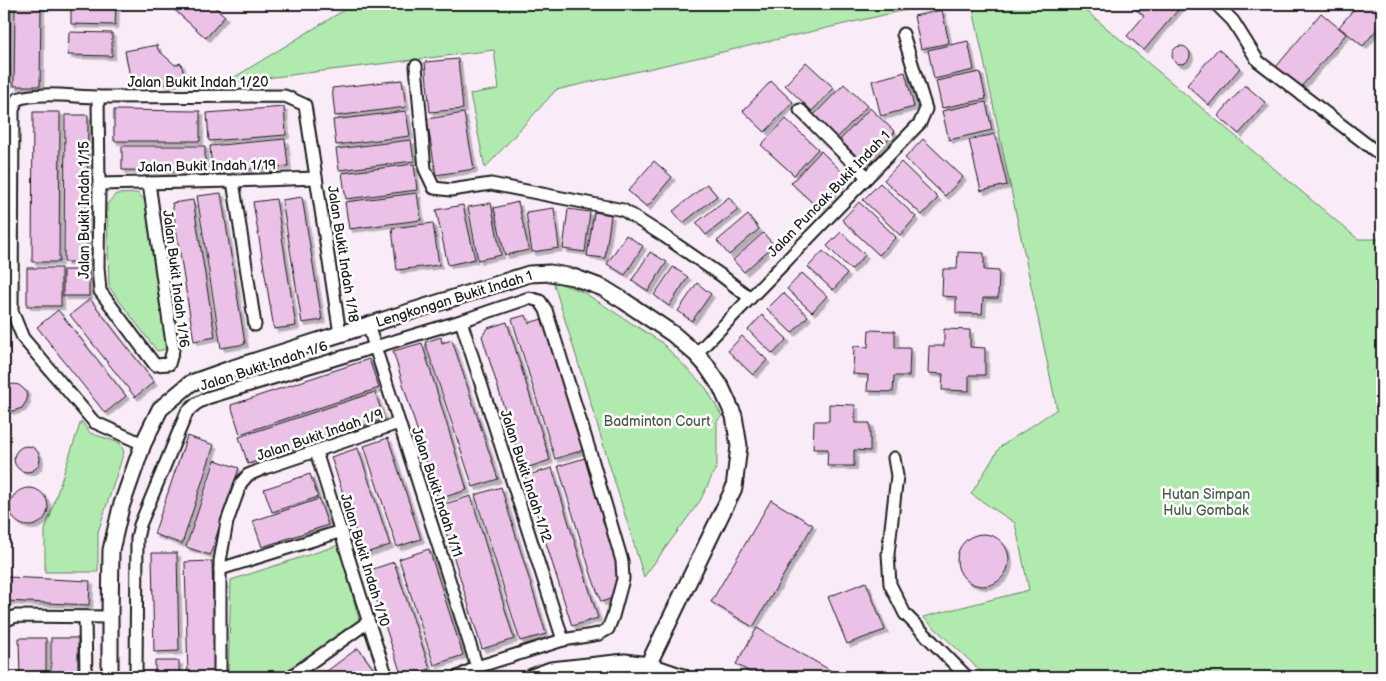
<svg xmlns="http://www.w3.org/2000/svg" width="1386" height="681" font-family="'Balsamiq Sans',sans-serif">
<defs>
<filter id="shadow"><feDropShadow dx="3.5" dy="3.5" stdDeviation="0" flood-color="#0004"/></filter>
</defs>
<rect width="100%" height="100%" fill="#f9ecf8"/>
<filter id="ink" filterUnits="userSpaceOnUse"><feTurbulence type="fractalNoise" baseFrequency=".02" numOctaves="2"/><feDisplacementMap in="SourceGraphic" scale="10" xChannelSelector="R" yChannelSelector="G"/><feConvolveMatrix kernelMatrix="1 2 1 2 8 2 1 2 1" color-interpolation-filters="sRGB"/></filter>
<g filter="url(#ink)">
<g fill="#b1eaae" stroke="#668365">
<path d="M354,4H932L556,90L485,168L470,94L499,89L494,50L225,83Z"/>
<path d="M972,4H1078L1358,239H1382V677H987L923,617L1029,590L1015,523L971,494L1000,447L1057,409Z"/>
<path d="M137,193L145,200L167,349L157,351L109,287L107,204L116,194Z"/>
<path d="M553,281L583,292L661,342L706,388L722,416L717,421V466L700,501L644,577Z"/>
<path d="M81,421L90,433L120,443L124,452L98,532V572H45V530Z"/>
<path d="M339,545L360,623L282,677H228L231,580Z"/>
</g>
<g fill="#ebc1e8" stroke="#1c1c1c" filter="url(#shadow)">
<rect x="4" y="4" width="6" height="79"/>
<path d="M15,4H41L40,86H14Z"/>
<path d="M71,4H116L115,25L71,24Z"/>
<path d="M168,4H211L225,16L206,38Z"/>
<path d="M1134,4H1183L1144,50L1127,36L1144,16L1132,6Z"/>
<path d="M1358,4H1382V23L1363,46L1339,27Z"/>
<path d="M942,10L949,43L921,49L914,16Z"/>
<path d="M1321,13L1346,34L1300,88L1276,67Z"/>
<path d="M69,32L112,33V56L68,55Z"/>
<path d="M968,41L974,70L934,79L928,50Z"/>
<path d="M157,45L158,50L175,65L181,63L185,80L164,85L162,76L131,82L125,51Z"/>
<circle cx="1181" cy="55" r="9"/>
<path d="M1218,49L1240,68L1209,105L1187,85Z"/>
<path d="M458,59L463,109L430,112L425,62Z"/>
<path d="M806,62L834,88L812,111L785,85Z"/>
<path d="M905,72L914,107L881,116L872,81Z"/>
<path d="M980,72L986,99L942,108L936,81Z"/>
<path d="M402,80L406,107L335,116L332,88Z"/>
<path d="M771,81L793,102L765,132L743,111Z"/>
<path d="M844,84L867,106L837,138L813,116Z"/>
<path d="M1245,85L1266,103L1239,134L1218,116Z"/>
<path d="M986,102L992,130L949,140L942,111Z"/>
<path d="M284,107L286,135L209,141L207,113Z"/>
<path d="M870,108L895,132L865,164L840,140Z"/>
<path d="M114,110L200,111V141H114Z"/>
<path d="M406,111L410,136L336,145L333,120Z"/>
<path d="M33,112H60L59,262H32Z"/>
<path d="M464,113L474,169L436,175L427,119Z"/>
<path d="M65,115H88L87,262H64Z"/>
<path d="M786,119L818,149L794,175L761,145Z"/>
<path d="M995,134L1007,185L981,191L969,140Z"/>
<path d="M285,139L288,166L212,172L210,146Z"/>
<path d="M923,139L963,177L945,196L905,158Z"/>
<path d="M411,140L414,161L339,170L336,149Z"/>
<path d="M122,146H205V171L122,170Z"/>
<path d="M821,151L847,177L818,208L791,183Z"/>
<path d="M654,161L672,177L647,207L628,191Z"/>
<path d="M901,162L938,198L922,215L884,180Z"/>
<path d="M414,164L417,190L346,199L342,173Z"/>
<path d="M880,183L916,217L900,235L863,200Z"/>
<path d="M707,184L717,196L683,223L673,211Z"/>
<path d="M221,193L245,344L221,348L197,196Z"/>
<path d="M417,193L421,220L349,229L345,202Z"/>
<path d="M302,197L322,320L302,323L282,200Z"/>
<path d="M729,197L738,210L706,235L696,223Z"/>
<path d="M276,199L296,326L274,329L253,202Z"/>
<path d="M193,200L215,337L194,341L172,203Z"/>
<path d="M518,202L529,250L505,255L494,208Z"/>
<path d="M859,202L896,237L879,255L842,220Z"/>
<path d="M491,203L501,255L478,260L468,207Z"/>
<path d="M463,205L475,259L448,265L436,210Z"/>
<path d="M554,208L559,248L532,252L526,212Z"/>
<path d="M568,209L590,212L585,252L563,249Z"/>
<path d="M594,212L611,215L605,258L587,256Z"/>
<path d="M748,215L759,229L729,255L717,241Z"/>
<path d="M433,223L439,265L397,270L392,228Z"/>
<path d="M841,232L865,255L851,270L827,246Z"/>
<path d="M763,233L774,245L744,272L733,260Z"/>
<path d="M626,235L643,246L625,275L607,264Z"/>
<path d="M823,251L847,274L833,290L808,267Z"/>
<path d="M650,252L667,262L648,291L632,280Z"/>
<path d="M958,252L984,253V270L999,271L998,298H983L982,314L956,313V297L942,296L943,269H957Z"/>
<path d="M673,267L688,277L669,306L654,295Z"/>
<rect x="27" y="268" width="34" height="38"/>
<rect x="63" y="270" width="26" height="26"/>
<path d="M802,273L827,296L812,312L787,289Z"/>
<path d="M697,283L711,294L692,321L678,311Z"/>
<path d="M783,293L808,316L792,333L767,309Z"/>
<path d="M90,299L154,382L135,397L70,315Z"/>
<path d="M58,310L126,396L105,413L37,327Z"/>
<path d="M526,315L529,323L542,319L583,450L555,459L512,319Z"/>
<path d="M762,315L787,339L773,354L748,330Z"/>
<path d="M507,322L550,460L523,469L482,336L488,328Z"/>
<path d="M944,329L970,330V347L985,348V375H969V391L942,390L943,374L928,373L929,346H944Z"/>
<path d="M869,330L895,331V348H910L909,376H894L893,392L867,391L868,375L853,374L854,346L868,347Z"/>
<path d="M742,336L767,360L753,375L728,351Z"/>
<path d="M441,337L442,343L452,340L498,479L473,487L425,342Z"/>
<path d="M422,343L467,490L438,499L393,351Z"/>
<path d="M369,359L379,388L240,434L231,405Z"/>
<path d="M14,384L19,385L26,391L27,400L22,408L13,411L8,410L4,406V389L10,385Z"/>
<path d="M375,392L384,419L248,464L239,437Z"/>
<path d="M829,404L855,405V423H870V451L854,450V466H827L828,449H813L814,421H829Z"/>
<path d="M187,436L214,445L182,544L154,534Z"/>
<path d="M388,438L421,539L397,547L364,446Z"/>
<circle cx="27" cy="459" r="13"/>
<path d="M358,448L390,545L363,554L331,457Z"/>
<path d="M585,458L620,569L613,598L601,602L592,577L558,466Z"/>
<path d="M215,460L239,468L210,555L186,547Z"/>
<path d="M552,468L598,618L572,626L525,476Z"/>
<path d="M310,474L318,497L272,512L264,489Z"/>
<path d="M501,487L546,634L520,641L475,495Z"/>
<circle cx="29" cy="507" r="19"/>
<path d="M471,496L514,639L482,649L438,506Z"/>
<path d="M319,499L328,525L262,547L253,521Z"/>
<path d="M771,500L813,525L753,627L711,602Z"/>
<circle cx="983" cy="560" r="26"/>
<path d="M429,549L463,655L434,665L399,559Z"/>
<path d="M152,553H177L179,651L154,652Z"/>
<path d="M212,561L215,677H188L185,562Z"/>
<path d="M394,562L430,669L403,677H402L367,571Z"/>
<path d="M7,577L90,581L89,605L6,601Z"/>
<path d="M866,582L885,630L847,644L828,597Z"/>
<path d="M757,628L842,677H759L736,664Z"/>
<path d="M19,638H46V677H20Z"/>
<rect x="51" y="638" width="27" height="39"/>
<path d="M358,648L375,671L367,677H319Z"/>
<rect x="155" y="661" width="24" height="16"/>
</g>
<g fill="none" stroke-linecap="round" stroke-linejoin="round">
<g stroke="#1c1c1c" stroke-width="15">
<g id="street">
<path d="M1216,4L1233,21L1258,61L1378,153L1382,154"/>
<path d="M416,66L425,169L434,188L451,190L491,184L623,210L664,236L722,276L750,298"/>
<path d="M98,97L99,184L98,267L100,291L155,365L169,364L173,350L149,183"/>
<path d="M800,110L867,177"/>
<path d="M233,181L255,325"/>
<path d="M99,184L233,181L316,178"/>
<path d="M461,321L563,640"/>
<path d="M368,325L477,667"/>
<path d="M696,354L920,123L926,109L903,34"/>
<path d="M143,444L94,422L23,338L12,311L13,110L17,99C41,91 74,97 100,97C162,97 223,96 285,96L305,105L340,334"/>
<path d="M316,452C340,527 361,603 387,677"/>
<path d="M894,458L897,476L888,554L890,584L905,614L967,677"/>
<path d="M220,569L342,531"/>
<path d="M85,617L86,677"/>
<path d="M4,621L16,616L110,617"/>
<path d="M136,677L137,538L140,525L187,412L196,404L207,398L461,321L529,298L540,301L546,310L590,452L622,561L623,579L613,616L608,629L599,634L563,640L477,667L458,677"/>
<path d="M220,677V561L227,522L241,483L248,475L265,468L399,423"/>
<path d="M290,677L368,622"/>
</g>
</g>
<g stroke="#1c1c1c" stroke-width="19">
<g id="secondary">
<path d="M591,674L622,673L646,677"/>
<path d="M110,677V617L111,550L121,507L143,444L160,409L191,383L233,368L529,274L550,273L573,277L603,288L624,301L673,334L696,354L706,365L721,387L734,416L739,446L734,488L713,531L648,665L643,676"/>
<path d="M532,677L551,670L625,662L648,665L683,677"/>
</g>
</g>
<use href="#street" stroke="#fff" stroke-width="11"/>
<use href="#secondary" stroke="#fff" stroke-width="15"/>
</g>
</g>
<g text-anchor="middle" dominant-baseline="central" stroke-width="5" stroke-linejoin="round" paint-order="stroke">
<g font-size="14" fill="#1c1c1c" stroke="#fff">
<text x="198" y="82">Jalan Bukit Indah 1/20</text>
<text transform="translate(207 166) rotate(-1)">Jalan Bukit Indah 1/19</text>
<text transform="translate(829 194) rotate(-46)">Jalan Puncak Bukit Indah 1</text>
<text transform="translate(84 210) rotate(-90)">Jalan Bukit Indah 1/15</text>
<text transform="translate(343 254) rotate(81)">Jalan Bukit Indah 1/18</text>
<text transform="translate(176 279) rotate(83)">Jalan Bukit Indah 1/16</text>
<text transform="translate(454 299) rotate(-17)">Lengkongan Bukit Indah 1</text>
<text transform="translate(264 366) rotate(-18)">Jalan Bukit Indah 1/6</text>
<text transform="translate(320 435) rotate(-19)">Jalan Bukit Indah 1/9</text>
<text transform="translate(526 476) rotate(72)">Jalan Bukit Indah 1/12</text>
<text transform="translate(437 492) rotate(72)">Jalan Bukit Indah 1/11</text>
<text transform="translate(365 560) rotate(73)">Jalan Bukit Indah 1/10</text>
</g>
<g font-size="14" fill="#495a48" stroke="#fff">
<text x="657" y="421">Badminton Court</text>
<text x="1206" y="494">Hutan Simpan<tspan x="1206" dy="16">Hulu Gombak</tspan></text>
</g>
</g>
<rect width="1386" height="681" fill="none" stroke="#fff" stroke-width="20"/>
<rect x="10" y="10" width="1366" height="661" fill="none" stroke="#1c1c1c" stroke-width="2" filter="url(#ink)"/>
</svg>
